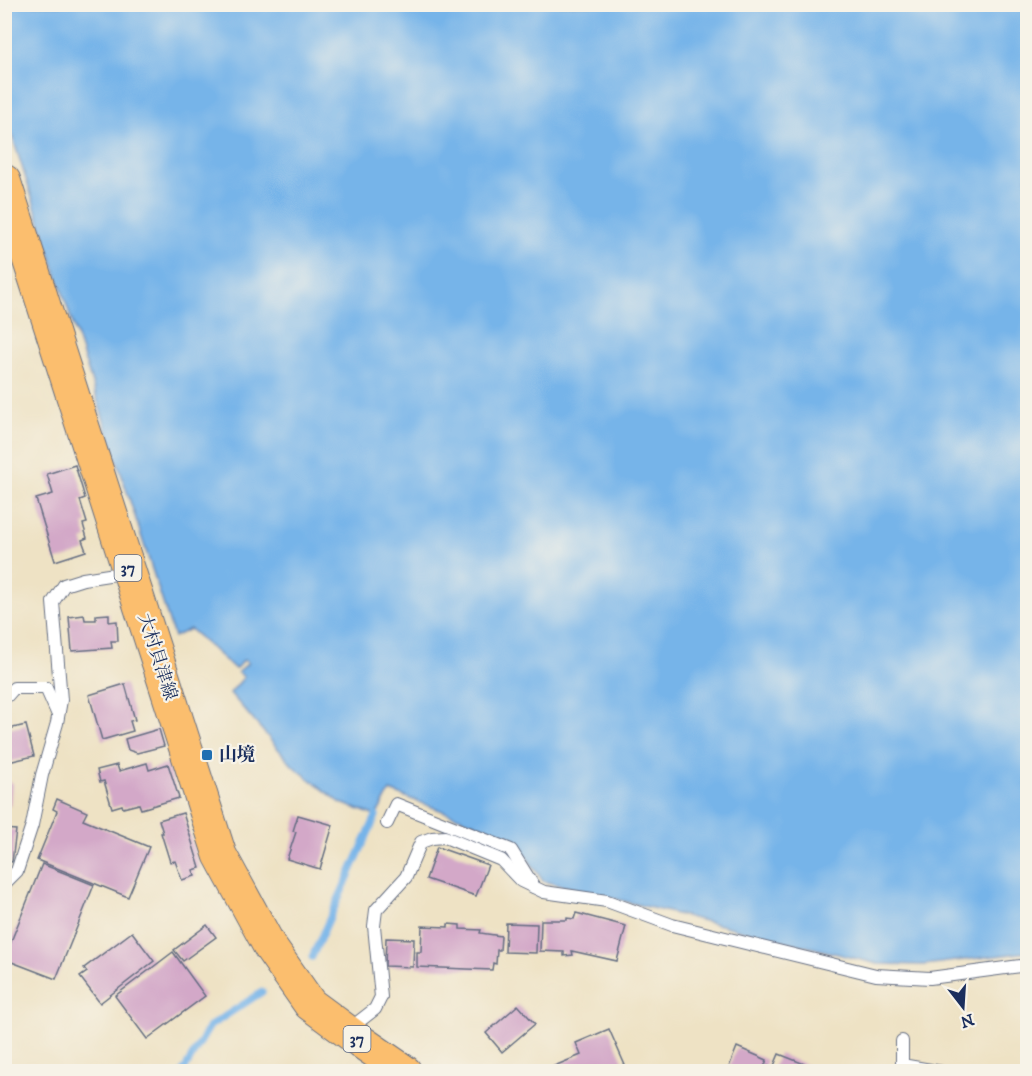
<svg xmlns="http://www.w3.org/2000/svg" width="1032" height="1076" font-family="'IM FELL DW Pica','Noto Serif JP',serif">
<rect width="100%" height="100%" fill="#f7f3e8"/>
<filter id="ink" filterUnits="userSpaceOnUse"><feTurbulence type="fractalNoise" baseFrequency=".0167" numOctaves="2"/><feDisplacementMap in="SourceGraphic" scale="12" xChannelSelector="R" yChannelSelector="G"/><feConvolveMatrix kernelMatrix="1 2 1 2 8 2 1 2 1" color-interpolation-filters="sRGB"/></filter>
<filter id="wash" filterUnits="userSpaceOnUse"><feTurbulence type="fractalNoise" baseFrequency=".008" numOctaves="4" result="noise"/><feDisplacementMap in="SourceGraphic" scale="24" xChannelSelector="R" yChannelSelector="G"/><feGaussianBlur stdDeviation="1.35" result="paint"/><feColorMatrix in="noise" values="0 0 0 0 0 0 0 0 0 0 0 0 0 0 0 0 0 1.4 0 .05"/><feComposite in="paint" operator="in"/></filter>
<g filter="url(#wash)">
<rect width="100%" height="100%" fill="#eee2c4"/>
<path fill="#76b4e9" stroke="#4872a4" stroke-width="1.5" d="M4,5H1027V952L924,965L878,964L543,881L514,838L390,791L376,816L341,803L293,766L230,693L244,677L238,672L248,663L244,660L235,669L190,629L174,637L5,114Z"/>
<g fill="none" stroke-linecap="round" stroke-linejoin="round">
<g stroke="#76b4e9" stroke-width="7">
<path d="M312,957L376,816"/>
<path d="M183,1072L210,1026L262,992"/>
</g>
</g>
<g id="blocks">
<g fill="#d3a8c8">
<path d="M75,465L85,498L80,500L87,523L83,524L87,538L82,540L86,551L55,561L36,499L53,494L47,474Z"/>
<path d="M109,614V622L117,621L118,641H111L112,648L72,651L69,617L84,615L85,620H96V615Z"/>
<path d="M125,684L135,720L130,721L133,731L102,740L89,695Z"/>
<path d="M26,725L34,756L4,763V730Z"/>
<path d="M159,729L164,746L137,753L128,750L125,739Z"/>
<path d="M147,763L149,770L168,764L179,798L141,809L139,804L123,808L122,805L112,808L104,781L100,782L97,770L117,765L119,771Z"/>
<path d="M4,771L9,772L8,782L12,783L10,806L4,805Z"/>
<path d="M57,799L87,812L83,820L149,847L128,897L37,860L57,811L53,809Z"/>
<path d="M183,813L200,868L193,870L195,876L182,880L175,861L170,862L161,833H163L159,820Z"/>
<path d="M298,815L333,825L320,869L287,859L296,832L293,831Z"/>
<path d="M4,829L16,830L12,862L4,861Z"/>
<path d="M437,847L488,865L476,896L426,879Z"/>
<path d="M42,864L94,885L56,979L4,959Z"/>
<path d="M576,913L626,926L617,961L572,951L573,955L564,956V952L540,951L541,920H567V918L574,919Z"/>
<path d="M506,923L537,924L536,953L505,952Z"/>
<path d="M448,924L460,925V929L481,930L480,933L501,936L500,950H497L496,964L493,963L492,970L417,967V952H421L422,926L448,927Z"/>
<path d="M207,925L216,937L183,961L174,950Z"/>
<path d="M132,932L154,961L100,1003L80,977L87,972L84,968Z"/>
<path d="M386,938L414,939L413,967L385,966Z"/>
<path d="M173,952L205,996L147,1039L115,996Z"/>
<path d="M518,1005L535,1024L502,1052L486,1033Z"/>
<path d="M609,1029L628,1072H554L552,1067L581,1055L576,1043Z"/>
<path d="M737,1047L767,1060L762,1072H727Z"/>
<path d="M779,1054L822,1071V1072H766L768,1066L773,1068Z"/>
</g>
</g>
</g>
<g filter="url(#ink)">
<use href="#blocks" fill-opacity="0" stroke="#656e82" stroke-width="1.5"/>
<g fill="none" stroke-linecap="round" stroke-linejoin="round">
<g stroke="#656e82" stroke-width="14">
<g id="service">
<path d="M7,696L14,688H46L58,715"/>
<path d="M387,823L396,804L511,850L534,887"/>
<path d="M4,884L17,871L32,825L42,775L57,723L61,700L53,602L64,585L83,579L128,572"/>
<path d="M348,1030L375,1009L381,997L374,926L376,910L406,877L421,842L432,838L445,837L501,860L521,881L544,892L607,901L672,925L876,975L930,978L1028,965"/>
<path d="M902,1041V1065L942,1072"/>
</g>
</g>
<g stroke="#656e82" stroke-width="35">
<path id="primary" d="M4,181L220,855L270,947L310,1004L360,1041L405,1072"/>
</g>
<use href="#service" stroke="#fff" stroke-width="12"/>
<use href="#primary" stroke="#fbbe6e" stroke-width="33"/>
</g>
</g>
<rect fill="#1f6fb2" stroke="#f7f3e8" stroke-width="2" x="201" y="749" width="12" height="12" rx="3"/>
<g text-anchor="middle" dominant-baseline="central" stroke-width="4.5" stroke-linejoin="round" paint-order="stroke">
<g fill="#f7f3e8" stroke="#5d6a87" stroke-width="1.5">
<rect x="114.5" y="555" width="27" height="26" rx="4.5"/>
<rect x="343.5" y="1026" width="27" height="26" rx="4.5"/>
</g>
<g font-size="16" font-weight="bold" fill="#1b2f5e">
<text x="128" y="568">37</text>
<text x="357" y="1039">37</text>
</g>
<g font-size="18" fill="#1b2f5e" stroke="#f7f3e8">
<text transform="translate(157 657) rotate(72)">大村貝津線</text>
</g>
<g font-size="18" font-weight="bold" fill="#1b2f5e" stroke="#f7f3e8" text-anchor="start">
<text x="219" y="755">山境</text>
</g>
</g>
<rect width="1032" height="1076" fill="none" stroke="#f7f3e8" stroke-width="24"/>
<g transform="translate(963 1007) rotate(163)" stroke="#f7f3e8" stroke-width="4.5" paint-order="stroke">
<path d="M0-4.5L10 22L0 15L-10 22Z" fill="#1b2f5e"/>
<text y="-9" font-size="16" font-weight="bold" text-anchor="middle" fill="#1b2f5e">N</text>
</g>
</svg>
